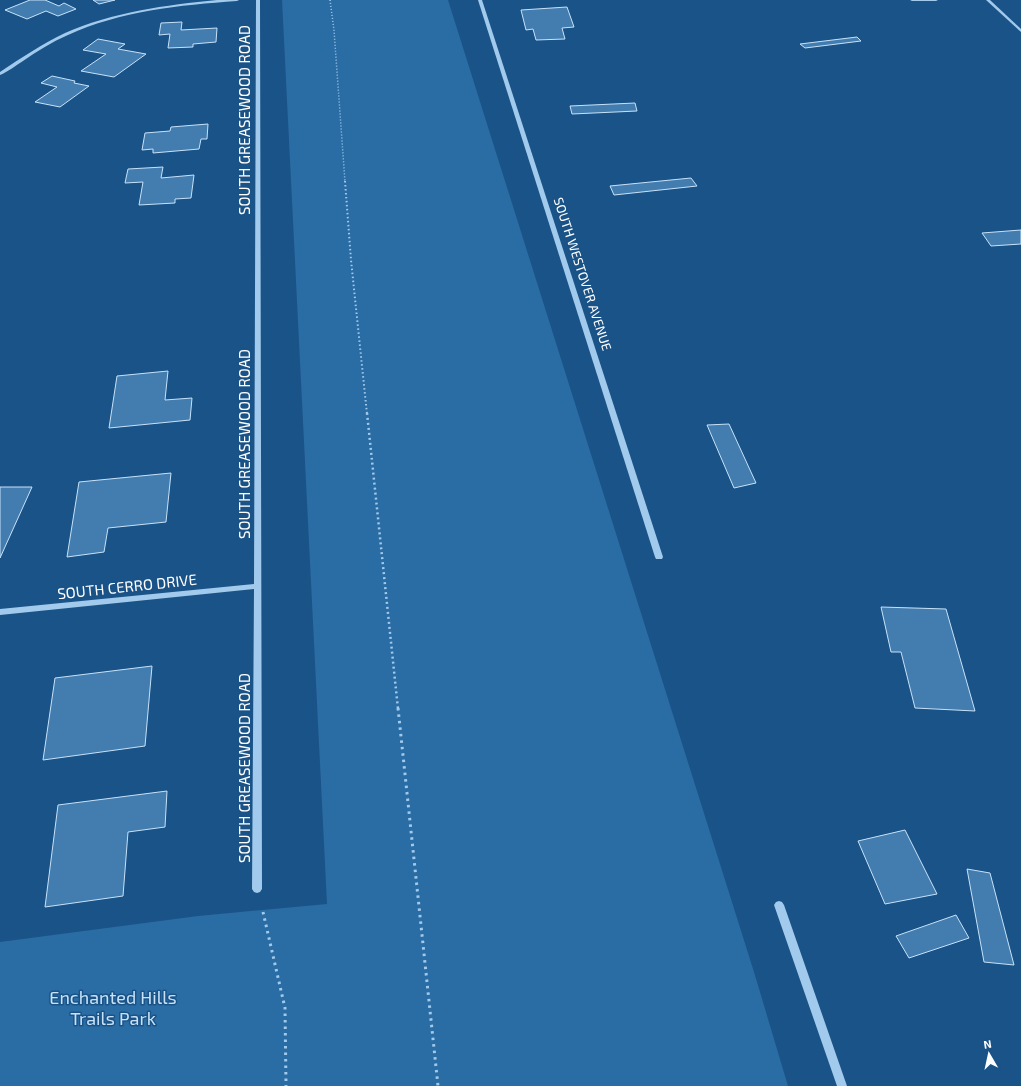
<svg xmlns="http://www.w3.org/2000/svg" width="1021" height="1086" font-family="'Exo 2',sans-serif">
<rect width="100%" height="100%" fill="#1a5387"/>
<path fill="#2a6ca4" d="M282,0H448L754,972L788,1086H0V942L198,916L327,904Z"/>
<g fill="#437db0" stroke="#c7e2f9">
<path d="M30,0H45L59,6L64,3L76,9L58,16L46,11L27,19L5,10Z"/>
<path d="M93,0H115L99,4Z"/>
<path d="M567,7L574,27L562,28L565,39L536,40L533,29L526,30L521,10Z"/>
<path d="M182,22L181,30L217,28L216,42L193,44V47L168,48L170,34L159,35L161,23Z"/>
<path d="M857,37L861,41L805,48L800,44Z"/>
<path d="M98,39L125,44L118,49L146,54L114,77L81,71L106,54L83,50Z"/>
<path d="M52,76L75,81L74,83L89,86L60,107L35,102L57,87L41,83Z"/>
<path d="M635,103L637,111L572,114L570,106Z"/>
<path d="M208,124L207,139H201L199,149L153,153V149L142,150L145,133L170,131L171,127Z"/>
<path d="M163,167L161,178L194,175L191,198L175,199V203L139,205L143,182L125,183L128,169Z"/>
<path d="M691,178L697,186L614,195L610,186Z"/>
<path d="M1021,230V244L991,246L982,233Z"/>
<path d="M168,371L165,400L192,398L190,420L109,428L117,376Z"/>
<path d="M729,424L756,483L734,488L707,425Z"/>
<path d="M171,473L166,522L108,528L104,552L67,557L79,482Z"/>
<path d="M0,487H32L0,558Z"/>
<path d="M881,607L946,609L975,711L915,708L901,652H891Z"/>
<path d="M152,666L145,746L43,760L55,678Z"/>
<path d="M167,791L165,827L128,832L123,896L45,907L58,805Z"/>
<path d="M905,830L937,894L885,904L858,841Z"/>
<path d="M967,869L990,873L1014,965L984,962Z"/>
<path d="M956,915L969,938L909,958L896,936Z"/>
</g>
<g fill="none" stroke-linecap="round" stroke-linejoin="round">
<path stroke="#a2caec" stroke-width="1.5" stroke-dasharray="1 2" stroke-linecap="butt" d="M330,0L334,30L345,182"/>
<path stroke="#a2caec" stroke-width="2" stroke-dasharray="1.5 2.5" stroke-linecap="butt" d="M345,181L351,260L367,414"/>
<path stroke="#a2caec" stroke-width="2.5" stroke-dasharray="2 3" stroke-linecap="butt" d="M367,413L398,709"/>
<g stroke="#a2caec" stroke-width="3" stroke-dasharray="2.5 4" stroke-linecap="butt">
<path d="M398,708L438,1086"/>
<path d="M263,912L285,1008L286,1086"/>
</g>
<g fill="#a2caec" fill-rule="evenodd">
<path d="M217,0H239L237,1C180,5 120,11 68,35C52,42 37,51 23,61C16,65 8,72 0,75V72C21,58 42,44 65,33C113,12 166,5 217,0Z"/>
<path d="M256,0H260L262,889L260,892L257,893L254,892L252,889L254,589L0,615V609L254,584Z"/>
<path d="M478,0H482L663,557L662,559H656L655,557Z"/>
<path d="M910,0H938L936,1H912Z"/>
<path d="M986,0H990L1021,29V32Z"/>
<path d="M779,901L782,902L784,905L847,1086H837L774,905L776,902Z"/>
</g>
</g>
<g text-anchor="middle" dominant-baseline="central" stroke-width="3" stroke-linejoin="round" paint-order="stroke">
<g font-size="13" fill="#fff" stroke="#1a5387">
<text transform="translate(583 274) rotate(72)">SOUTH WESTOVER AVENUE</text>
</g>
<g font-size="15" fill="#fff" stroke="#1a5387">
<text transform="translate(244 120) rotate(-90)">SOUTH GREASEWOOD ROAD</text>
<text transform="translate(244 444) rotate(-90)">SOUTH GREASEWOOD ROAD</text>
<text transform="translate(127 586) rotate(-6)">SOUTH CERRO DRIVE</text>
<text transform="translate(244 768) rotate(-90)">SOUTH GREASEWOOD ROAD</text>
</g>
<g font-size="18" fill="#c7e2f9" stroke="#1a5387">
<text x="113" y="997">Enchanted Hills<tspan x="113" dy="21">Trails Park</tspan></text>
</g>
</g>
<g transform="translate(989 1054) rotate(351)" stroke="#1a5387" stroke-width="3" paint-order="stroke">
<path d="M0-3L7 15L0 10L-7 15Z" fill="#ffffff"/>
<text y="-6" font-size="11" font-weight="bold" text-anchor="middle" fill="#ffffff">N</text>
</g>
</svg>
